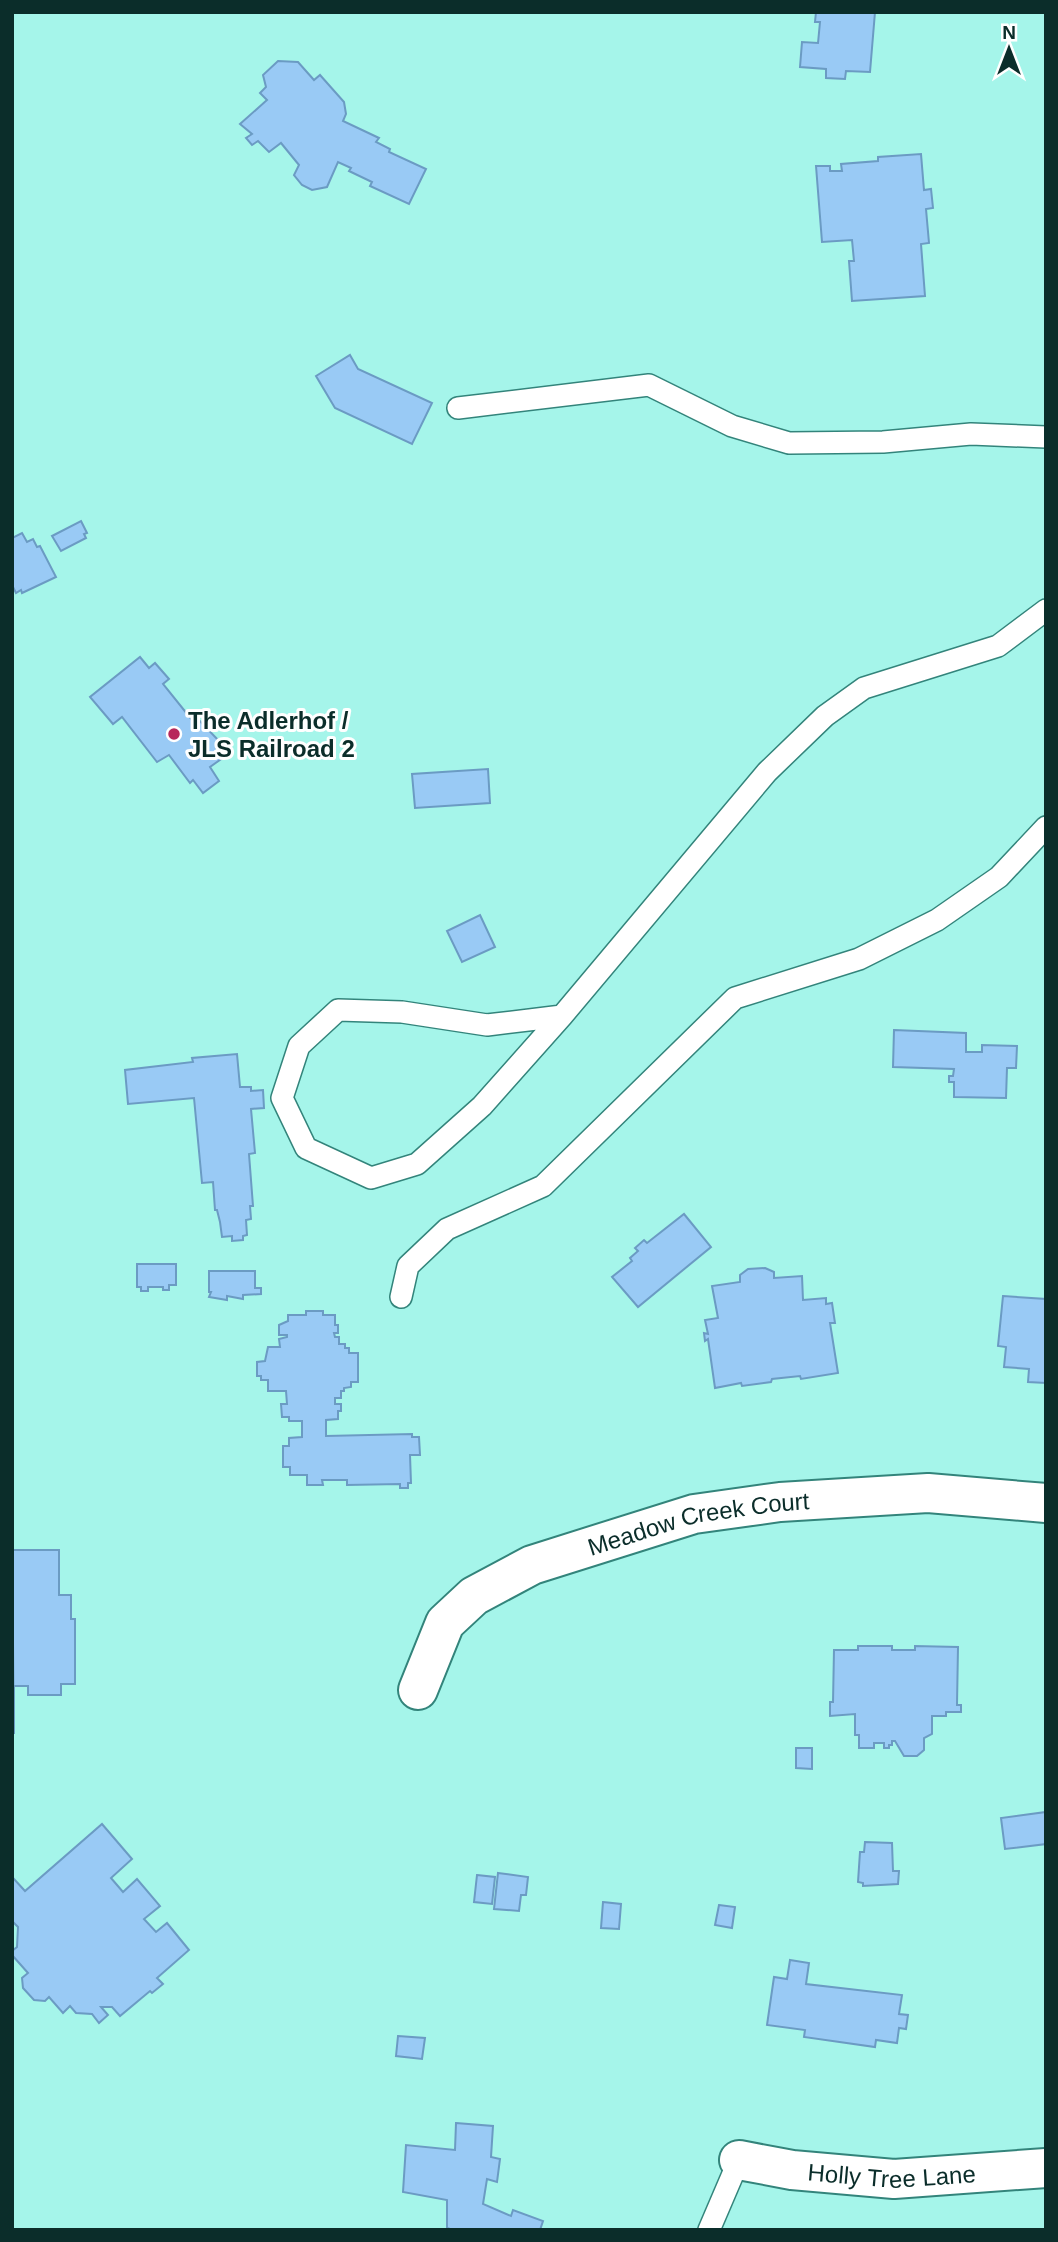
<svg xmlns="http://www.w3.org/2000/svg" width="1058" height="2242" font-family="Arial,sans-serif">
<rect width="100%" height="100%" fill="#a5f5ea"/>
<g fill="#99caf5" stroke="#6b9bc3" stroke-width="2">
<path d="M816,12H875L870,72L846,71L845,79L826,78V69L800,67L802,42L818,43L820,22H815Z"/>
<path d="M278,61L298,62L314,80L320,75L344,102L346,114L343,121L379,138L376,142L390,149L389,152L426,169L409,204L370,186L372,182L349,171L351,168L338,162L327,187L312,190L302,185L294,175L299,165L281,143L269,152L258,141L252,145L246,138L252,134L240,124L267,100L260,93L266,87L263,75Z"/>
<path d="M921,154L924,190L931,189L933,208L926,209L929,243L921,244L925,296L852,301L849,261H854L852,240L822,242L816,166H830V171H842L841,164L878,161V157Z"/>
<path d="M350,355L358,369L432,403L412,444L335,408L316,376Z"/>
<path d="M81,521L87,533L84,534L86,538L61,551L52,536Z"/>
<path d="M22,533L27,542L33,539L37,547L40,546L56,577L22,593L21,590L16,593L12,585V538Z"/>
<path d="M140,657L149,668L155,663L169,679L163,684L192,720L195,716L221,743L216,748L224,757L210,767L219,781L203,793L193,780L190,783L169,755L157,762L122,717L113,724L90,697Z"/>
<path d="M488,769L490,803L415,808L412,774Z"/>
<path d="M480,915L495,947L462,962L447,931Z"/>
<path d="M894,1030L966,1033V1052H982V1045L1017,1046L1016,1068H1007L1006,1098L954,1097V1082H949V1076H953L954,1069L893,1067Z"/>
<path d="M237,1054L240,1087H251V1091L263,1090L264,1108L251,1109L255,1153L249,1154L253,1206H250L251,1219L246,1220L247,1235L243,1236V1240L232,1241V1236L222,1237L220,1222L217,1210H215L213,1182L202,1183L194,1098L128,1104L125,1070L193,1062L192,1058Z"/>
<path d="M684,1214L711,1247L638,1307L612,1277L632,1261L630,1258L638,1251L635,1248L644,1240L647,1243Z"/>
<path d="M137,1264H176V1285H169V1290H163V1287H148V1291H141V1287H137Z"/>
<path d="M765,1268L774,1272V1278L802,1276L803,1300L826,1298V1304L832,1303L835,1323H830L838,1373L801,1379L800,1376L772,1379L771,1382L742,1386L741,1383L715,1388L708,1339L705,1341L704,1333L708,1334L705,1320L718,1318L712,1286L740,1282V1275L748,1269Z"/>
<path d="M209,1271H255V1288H261V1294L243,1295V1299L227,1296V1300L209,1297L211,1292H209Z"/>
<path d="M1003,1296L1046,1299V1383L1028,1382L1029,1369L1004,1367L1006,1347L998,1346Z"/>
<path d="M306,1311H323V1315H335V1325H338V1333H334L335,1337H339V1344H345V1348H349V1353H358V1382H351V1387L344,1388V1391H341V1398H335V1404H341V1411H338V1419L326,1420V1436L412,1434V1437H419L420,1455H410L411,1483H408V1488H400V1484L347,1485V1480H322L323,1485H307V1475H290V1467H283V1446H289V1438L302,1437V1421H289V1417H282L281,1404H287L286,1391H268V1380H261V1376H257V1362L265,1361L268,1347H280L279,1339L287,1337V1335H279V1325L288,1321V1315H306Z"/>
<path d="M12,1550H59V1595H71V1619H75V1684H61V1695H28V1686H14V1734Z"/>
<path d="M858,1646H892V1650H915V1646L958,1647L957,1705H961V1712H946V1716H932V1734L924,1738V1750L917,1756H904L895,1741H892V1745H889V1748H884V1743H874V1748H859V1735H855V1714L830,1716V1702H833L834,1650H858Z"/>
<path d="M796,1748H812V1769L796,1768Z"/>
<path d="M1046,1812V1844L1005,1849L1001,1818Z"/>
<path d="M102,1824L132,1859L111,1878L123,1892L137,1879L160,1906L144,1919L156,1932L167,1923L189,1950L157,1978L163,1984L152,1993L150,1991L120,2016L112,2007H101L108,2015L99,2023L92,2014L76,2013L70,2006L63,2013L49,1997L45,2001L34,2000L23,1988L22,1978L28,1973L12,1955V1951L17,1947L18,1927L12,1921V1881L14,1879L25,1891Z"/>
<path d="M865,1842L892,1843L893,1871H899L898,1884L863,1886V1883L858,1882L860,1852H864Z"/>
<path d="M498,1873L528,1877L526,1895H521L519,1911L494,1909Z"/>
<path d="M477,1875L495,1877L492,1904L474,1902Z"/>
<path d="M603,1902L621,1904L619,1929L601,1928Z"/>
<path d="M719,1905L735,1907L732,1928L715,1925Z"/>
<path d="M790,1960L809,1963L806,1984L902,1995L899,2014L908,2015L906,2029L899,2028L897,2043L876,2040L875,2047L804,2037L805,2030L767,2025L774,1977L787,1979Z"/>
<path d="M398,2036L425,2038L422,2059L396,2056Z"/>
<path d="M456,2123L493,2126L491,2157L500,2159L497,2182L487,2179L483,2204L511,2216L513,2210L543,2221L540,2230H453L447,2228V2200L403,2192L406,2145L455,2150Z"/>
</g>
<g fill="none" stroke-linecap="round" stroke-linejoin="round">
<g stroke="#33847b" stroke-width="24">
<g id="lane">
<path d="M458,408L649,385L732,426L789,443L883,442L971,434L1046,437"/>
<path d="M562,1016L487,1025L402,1012L338,1010L299,1046L282,1098L306,1148L371,1178L417,1164L482,1106L562,1016L767,772L825,716L864,688L998,646L1046,610"/>
<path d="M401,1297L408,1266L447,1229L543,1186L735,998L859,959L937,920L999,877L1046,827"/>
<path d="M709,2230L739,2160"/>
</g>
</g>
<g stroke="#33847b" stroke-width="42">
<g id="street">
<path id="s1" d="M418,1690L445,1623L474,1596L532,1565L694,1514L780,1502L928,1493L1046,1503"/>
<path id="s2" d="M739,2160L792,2170L894,2179L1046,2168"/>
</g>
</g>
<use href="#lane" stroke="#fff" stroke-width="21"/>
<use href="#street" stroke="#fff" stroke-width="38"/>
</g>
<circle fill="#b7285b" stroke="#fff" stroke-width="2.5" cx="174" cy="734" r="7"/>
<g text-anchor="middle" dominant-baseline="central" stroke-width="6" stroke-linejoin="round" paint-order="stroke">
<g font-size="24" font-weight="bold" fill="#0b2d2a" stroke="#fff" text-anchor="start">
<text x="188" y="720">The Adlerhof /<tspan x="188" dy="28">JLS Railroad 2</tspan></text>
</g>
<g font-size="24" fill="#0b2d2a" stroke="#fff">
<text stroke="none"><textPath href="#s1" startOffset="350">Meadow Creek Court</textPath></text>
<text stroke="none"><textPath href="#s2" startOffset="154">Holly Tree Lane</textPath></text>
</g>
</g>
<rect width="1058" height="2242" fill="none" stroke="#0b2d2a" stroke-width="28"/>
<g transform="translate(1009 49)" stroke="#ffffff" stroke-width="5" paint-order="stroke">
<path d="M0-5L12 26L0 18L-12 26Z" fill="#0b2d2a"/>
<text y="-10" font-size="19" font-weight="bold" text-anchor="middle" fill="#0b2d2a">N</text>
</g>
</svg>
